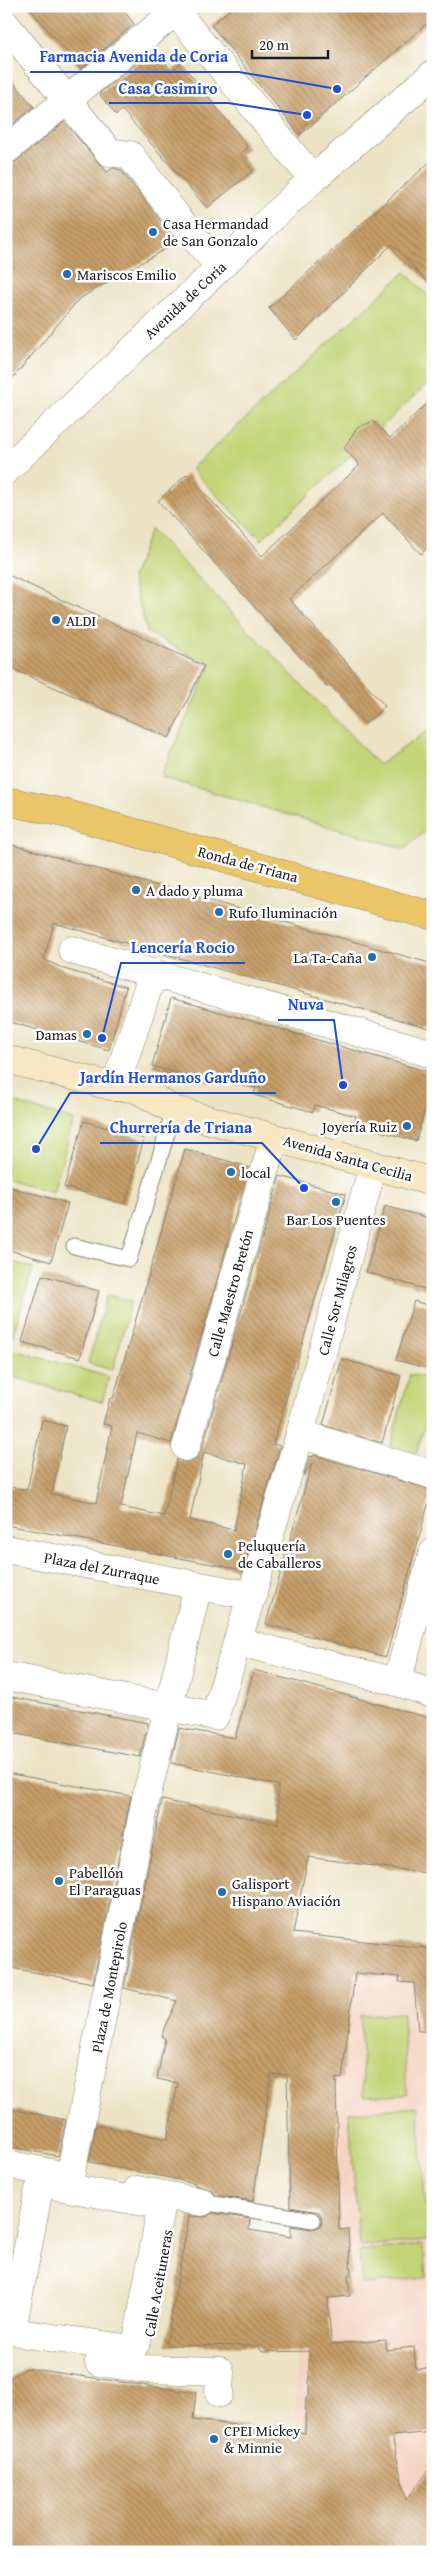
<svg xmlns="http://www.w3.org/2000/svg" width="439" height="2558" font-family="'Gentium Book Plus',serif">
<defs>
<pattern id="building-back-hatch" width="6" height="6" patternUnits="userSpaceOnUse" patternTransform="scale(1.25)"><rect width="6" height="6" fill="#c69e68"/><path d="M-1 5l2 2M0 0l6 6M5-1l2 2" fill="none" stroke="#a08055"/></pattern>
</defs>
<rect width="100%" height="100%" fill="#fff"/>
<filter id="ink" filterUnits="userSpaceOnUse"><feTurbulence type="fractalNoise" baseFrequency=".02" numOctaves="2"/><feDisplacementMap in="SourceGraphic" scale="10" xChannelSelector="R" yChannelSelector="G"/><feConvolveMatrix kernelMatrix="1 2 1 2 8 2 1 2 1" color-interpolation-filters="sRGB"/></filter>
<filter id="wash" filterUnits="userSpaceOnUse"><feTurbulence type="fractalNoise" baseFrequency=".0096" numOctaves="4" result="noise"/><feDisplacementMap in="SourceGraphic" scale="20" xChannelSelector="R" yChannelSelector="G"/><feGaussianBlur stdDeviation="1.12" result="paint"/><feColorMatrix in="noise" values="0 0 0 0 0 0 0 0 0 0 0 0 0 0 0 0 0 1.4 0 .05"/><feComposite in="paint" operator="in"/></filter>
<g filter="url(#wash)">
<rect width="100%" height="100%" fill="#ece3c4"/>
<path fill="#f4d3c0" d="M293,1932L433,1949V2496L378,2503L296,2500V2349L326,2237L323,2205L290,2195L286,2059Z"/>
<g fill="#c3d477" stroke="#70784a">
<path d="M405,272L433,301V378L261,540L191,469Z"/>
<path d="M151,529L379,765L433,727V824L405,849L160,777L210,666L147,632L132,578Z"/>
<path d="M6,1100L74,1120L53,1192L6,1179Z"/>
<path d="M6,1260L33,1268L12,1338L6,1337Z"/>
<path d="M107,1295L131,1301L113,1370L88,1363Z"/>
<path d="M6,1348L109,1377L102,1402L6,1375Z"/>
<path d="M410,1374L433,1380V1398L416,1454L390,1446Z"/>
<path d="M403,2013L407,2094L364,2096L360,2015Z"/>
<path d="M418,2107L428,2241L359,2246L349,2112Z"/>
<path d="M423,2245L426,2278L362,2284L359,2251Z"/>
</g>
<g id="blocks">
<g fill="url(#building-back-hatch)" fill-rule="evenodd">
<path d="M28,6H81L85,12L92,6H120L134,24L81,69Z"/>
<path d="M234,6H433V18L300,135L211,25Z"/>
<path d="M154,49L172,71L181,63L246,144L245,145L248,148L240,154L253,171L207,208L122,110L116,115L101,96L100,93Z"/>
<path d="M6,73L34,107L6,130Z"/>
<path d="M64,122L107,172L113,168L121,170L177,242L79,299L6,386V165L16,162Z"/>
<path d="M433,159V288L392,244L296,340L269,308Z"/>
<path d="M433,398V543L421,554L383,513L289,599L385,706L365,724L330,685L328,687L158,501L187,474L262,556L360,465L344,448L357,428L373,421L390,438Z"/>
<path d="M6,574L204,666L169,738L6,666Z"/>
<path d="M6,843L433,964V1029L54,923L44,959L64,969L126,987L109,1050L6,1021Z"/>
<path d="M171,998L433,1073V1081L416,1141L354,1124L356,1116L315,1105L313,1112L254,1095L256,1088L213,1076L211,1083L152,1066Z"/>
<path d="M84,1121L144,1139L125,1204L64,1187Z"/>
<path d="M185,1149L249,1167L171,1443L137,1433L121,1507L164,1516L177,1459L182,1462H190L196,1459L201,1452L280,1176L346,1194L273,1444L280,1446L243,1570L6,1525V1486L27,1490L42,1420L66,1426L52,1494L96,1503L112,1426L103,1424L110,1398L113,1399ZM204,1452L247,1464L234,1530L190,1520Z"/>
<path d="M6,1186L68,1203L51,1262L6,1249Z"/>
<path d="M385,1206L433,1219V1263L425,1289L366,1272Z"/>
<path d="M42,1275L99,1291L80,1358L22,1342Z"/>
<path d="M414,1301L433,1307V1370L396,1360Z"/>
<path d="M342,1359L401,1376L382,1443L323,1425Z"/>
<path d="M314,1455L432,1490L386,1657L266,1624L312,1463L304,1476L310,1456L313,1457Z"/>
<path d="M254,1670L433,1719V1874L308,1857L293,1933L433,1949V2031H418L414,1983L399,1982L400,1977L355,1973L342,2079L336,2078L339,2230L348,2229L351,2275H348L350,2296L328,2298L331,2344L386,2340V2350L414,2347L416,2369L433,2368V2432L392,2436L406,2500L433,2465V2552H6V2388L8,2380L26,2368L196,2393L193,2420L305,2433L306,2397H309V2351L262,2352L258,2346L166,2345L189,2216L207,2217L212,2213L250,2219L249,2230L291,2237V2226L312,2229L321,2226L322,2217L319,2212L290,2207L287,2075L271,2074L253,2201L215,2195L212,2190L195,2185V2183L89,2162L96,2125L167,2139L178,2083L157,2079L165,2038L162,2037L164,2028L177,2001L124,1988L162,1800L278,1824V1785L171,1763L179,1728L235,1738Z"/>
<path d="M6,1696L148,1723L140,1757L6,1732Z"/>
<path d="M6,1773L131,1796L93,1983L6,1967Z"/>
<path d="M6,2108L66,2120L58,2156L6,2146Z"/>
</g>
</g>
</g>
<g filter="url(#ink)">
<use href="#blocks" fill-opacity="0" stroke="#848070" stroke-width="1"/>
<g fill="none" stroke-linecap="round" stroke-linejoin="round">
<g stroke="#848070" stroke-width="17">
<g id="lane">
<path d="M74,1246L129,1259L174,1110"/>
<path d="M202,2202L313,2220"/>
</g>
</g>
<g stroke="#848070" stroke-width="29">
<g id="street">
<path d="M171,6L313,179"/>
<path d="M6,25L109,152L130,155L185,227L220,267"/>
<path d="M6,150L182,6"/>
<path d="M6,470L313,179L433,74"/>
<path d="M72,950L433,1054"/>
<path d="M115,1087L153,973"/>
<path d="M300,1434L433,1475"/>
<path d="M186,1447L274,1138"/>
<path d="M6,1549L253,1596"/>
<path d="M239,1642L397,1682L433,1694"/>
<path d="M6,1676L215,1716L300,1434L373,1165"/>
<path d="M397,1682L433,1553"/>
<path d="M6,2164L65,2176"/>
<path d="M70,2177L146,1798L198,1586"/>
<path d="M42,2183L153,2204L158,2208L160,2214L137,2341L132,2349L26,2334L14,2330L13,2325L38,2193Z"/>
<path d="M137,2190L202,2202"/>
<path d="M99,2362L143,2369L220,2371L219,2393"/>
</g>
</g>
<g stroke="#848070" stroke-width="29">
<path id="secondary" d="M6,1059L115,1087L135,1088L174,1110L433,1182"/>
</g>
<g stroke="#848070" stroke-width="29">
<path id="primary" d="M6,801L64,813L433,916"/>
</g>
<use href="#lane" stroke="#fff" stroke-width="15"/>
<use href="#street" stroke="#fff" stroke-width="28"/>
<use href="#secondary" stroke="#f7e8c3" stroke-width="28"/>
<use href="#primary" stroke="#eac669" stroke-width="28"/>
</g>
</g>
<g fill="#1f6fb2" stroke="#fff" stroke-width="2">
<circle cx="153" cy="232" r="5"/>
<circle cx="67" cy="274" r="5"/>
<circle cx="56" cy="620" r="5"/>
<circle cx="136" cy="890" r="5"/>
<circle cx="219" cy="912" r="5"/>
<circle cx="372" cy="957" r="5"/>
<circle cx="87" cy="1034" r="5"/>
<circle cx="407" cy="1126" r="5"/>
<circle cx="231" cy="1172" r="5"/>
<circle cx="336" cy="1202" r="5"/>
<circle cx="228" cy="1554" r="5"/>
<circle cx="59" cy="1881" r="5"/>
<circle cx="222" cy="1892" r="5"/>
<circle cx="214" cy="2439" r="5"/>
</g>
<g text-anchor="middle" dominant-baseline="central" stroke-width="5" stroke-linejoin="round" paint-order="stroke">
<g font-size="15" fill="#1c1c1c" stroke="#fff" text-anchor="start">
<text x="163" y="223">Casa Hermandad<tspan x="163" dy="17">de San Gonzalo</tspan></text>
<text x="77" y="274">Mariscos Emilio</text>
<text x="66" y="620">ALDI</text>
<text x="146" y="890">A dado y pluma</text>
<text x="229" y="912">Rufo Iluminación</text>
<text x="362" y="957" text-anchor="end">La Ta-Caña</text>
<text x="77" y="1034" text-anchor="end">Damas</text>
<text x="397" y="1126" text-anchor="end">Joyería Ruiz</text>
<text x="241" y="1172">local</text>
<text x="336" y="1219" text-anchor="middle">Bar Los Puentes</text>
<text x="238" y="1545">Peluquería<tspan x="238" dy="17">de Caballeros</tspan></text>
<text x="69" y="1872">Pabellón<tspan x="69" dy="17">El Paraguas</tspan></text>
<text x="232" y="1883">Galisport<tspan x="232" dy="17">Hispano Aviación</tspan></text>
<text x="224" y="2430">CPEI Mickey<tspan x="224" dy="17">&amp; Minnie</tspan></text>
</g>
<g font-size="15" fill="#1c1c1c" stroke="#fff">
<text transform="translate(185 300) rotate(-43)">Avenida de Coria</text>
<text transform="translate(248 864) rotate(15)">Ronda de Triana</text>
<text transform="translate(348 1158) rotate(16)">Avenida Santa Cecilia</text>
<text transform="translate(230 1293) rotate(-74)">Calle Maestro Bretón</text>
<text transform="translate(337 1300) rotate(-75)">Calle Sor Milagros</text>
<text transform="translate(102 1568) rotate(11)">Plaza del Zurraque</text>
<text transform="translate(109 1987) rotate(-79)">Plaza de Montepirolo</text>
<text transform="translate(158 2283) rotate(-80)">Calle Aceituneras</text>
</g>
</g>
<path fill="none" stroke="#1d4ed8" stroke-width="2" d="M337 89L239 72H30M307 115L228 103H109M102 1038L121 963H245M343 1085L334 1020H278M36 1149L70 1093H276M304 1188L262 1143H100"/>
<g fill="#1d4ed8" stroke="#fff" stroke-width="2">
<circle cx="337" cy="89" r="5"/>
<circle cx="307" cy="115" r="5"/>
<circle cx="102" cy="1038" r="5"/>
<circle cx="343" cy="1085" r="5"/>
<circle cx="36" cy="1149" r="5"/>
<circle cx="304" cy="1188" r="5"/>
</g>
<g font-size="16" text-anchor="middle" font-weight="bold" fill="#1d4ed8" stroke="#fff" stroke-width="5" stroke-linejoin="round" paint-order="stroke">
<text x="134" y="62">Farmacia Avenida de Coria</text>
<text x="168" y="94">Casa Casimiro</text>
<text x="183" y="953">Lencería Rocio</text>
<text x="306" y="1010">Nuva</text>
<text x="173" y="1083">Jardín Hermanos Garduño</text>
<text x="181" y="1133">Churrería de Triana</text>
</g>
<rect width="439" height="2558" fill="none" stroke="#fff" stroke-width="25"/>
<path d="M252 50v8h76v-8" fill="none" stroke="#1c1c1c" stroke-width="2.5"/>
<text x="259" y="50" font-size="15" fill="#1c1c1c" stroke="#ffffff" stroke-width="4" paint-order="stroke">20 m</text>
</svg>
